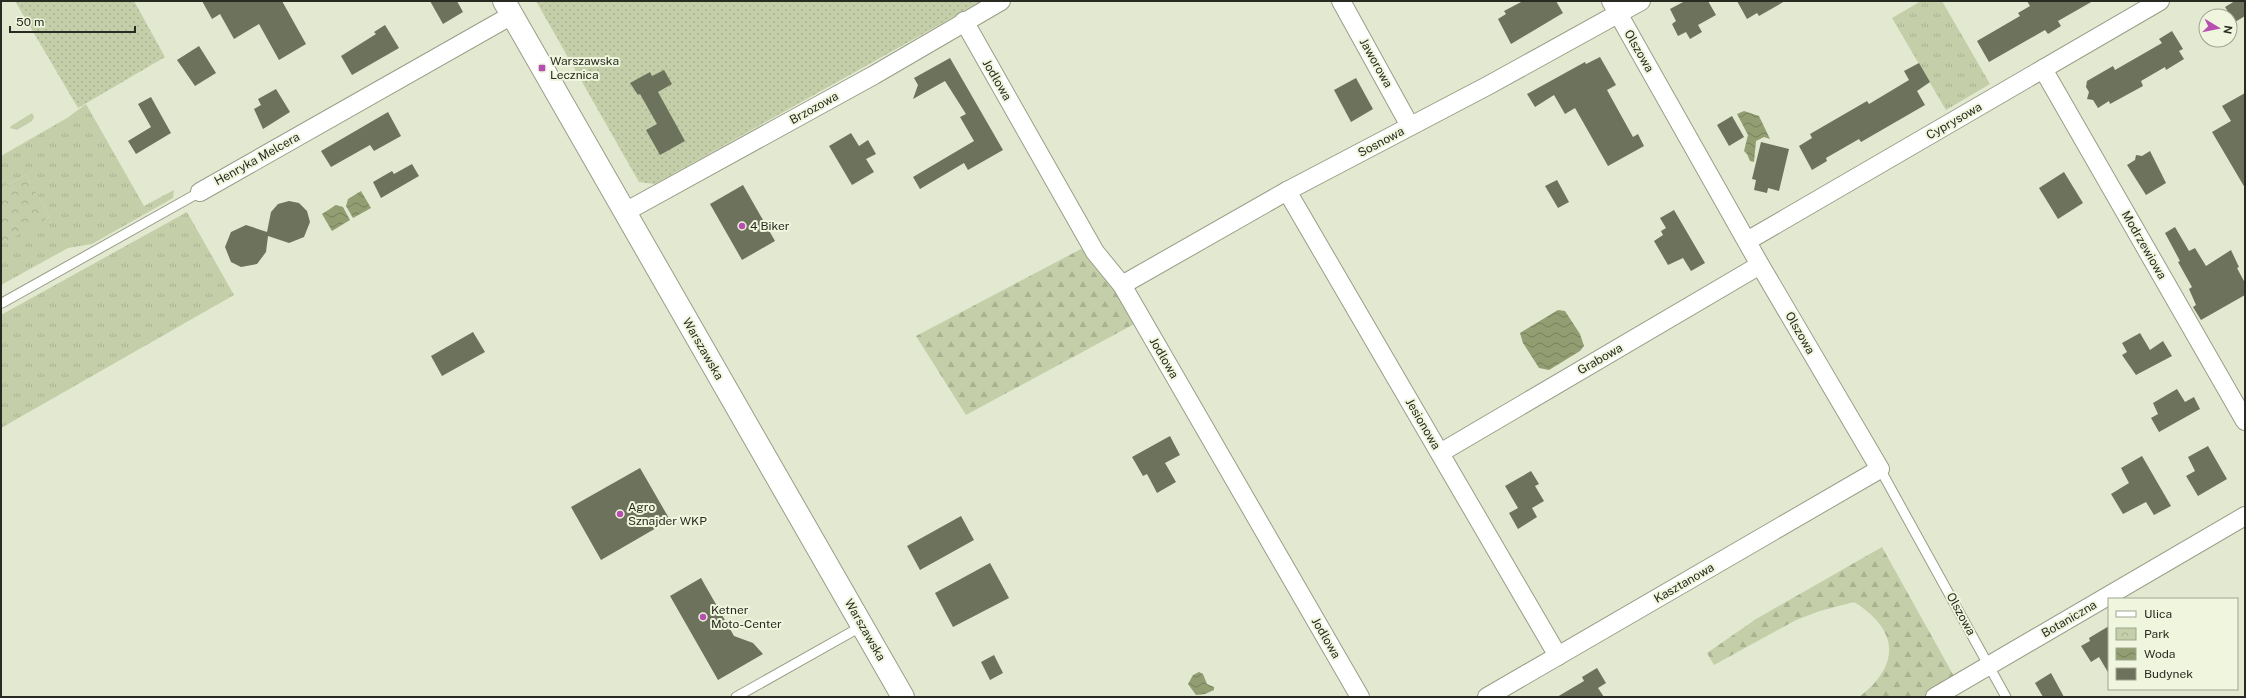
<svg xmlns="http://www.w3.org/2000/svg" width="2246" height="698" font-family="'Public Sans',sans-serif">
<defs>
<pattern id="grass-tufts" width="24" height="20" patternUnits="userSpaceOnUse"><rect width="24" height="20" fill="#c4cfa9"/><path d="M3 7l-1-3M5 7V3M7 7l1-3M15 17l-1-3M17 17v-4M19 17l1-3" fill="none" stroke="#a8b291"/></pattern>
<pattern id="forest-firs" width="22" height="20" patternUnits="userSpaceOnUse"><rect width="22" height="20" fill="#c4cfa9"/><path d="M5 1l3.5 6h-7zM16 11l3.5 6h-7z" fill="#a8b291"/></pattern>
<pattern id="park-crowns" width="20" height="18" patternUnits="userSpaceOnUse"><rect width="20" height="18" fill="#c4cfa9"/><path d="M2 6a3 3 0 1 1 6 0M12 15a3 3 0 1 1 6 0" fill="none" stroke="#a8b291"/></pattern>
<pattern id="garden-dots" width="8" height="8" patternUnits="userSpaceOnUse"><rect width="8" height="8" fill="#c4cfa9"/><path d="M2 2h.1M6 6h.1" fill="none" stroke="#a8b291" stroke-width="1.8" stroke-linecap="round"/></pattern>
<pattern id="water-waves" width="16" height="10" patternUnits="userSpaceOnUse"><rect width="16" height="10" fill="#929d71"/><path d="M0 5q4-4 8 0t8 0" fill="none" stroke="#77805c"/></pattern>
</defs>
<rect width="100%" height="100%" fill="#e2e9d0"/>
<g fill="url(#grass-tufts)">
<path d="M1921,1H1942L1990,84L1946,110L1892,18Z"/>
<path d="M86,104L144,206L174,190L173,198L92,244L68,248L1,285V243L50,217L26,175L1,188V156L67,118Z"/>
<path d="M32,113L34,117L32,121L17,130L10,128L11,126Z"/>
<path d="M187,212L234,295L1,428V315Z"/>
</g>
<g fill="url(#forest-firs)">
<path d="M1081,249L1098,260L1136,323L966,415L916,336Z"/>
<path d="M1882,547L1955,678L1925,697H1859C1901,665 1899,630 1854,602L1820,611L1796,620L1714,665L1707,653L1756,619Z"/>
</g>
<path fill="url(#park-crowns)" d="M26,175L50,217L2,244L1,188Z"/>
<g fill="url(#garden-dots)">
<path d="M15,1H134L165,57L78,108Z"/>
<path d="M536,1H982L655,184L639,182Z"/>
</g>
<g fill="url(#water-waves)">
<path d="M1744,111L1759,116L1770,139L1764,137L1756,141L1754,162L1750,161L1747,154L1744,151L1748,135L1737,114Z"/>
<path d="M361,191L371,208L353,218L346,206L348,199Z"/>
<path d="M336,205L343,207L350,220L332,231L322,214Z"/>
<path d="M1558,310L1565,311L1580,334L1584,346L1580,351L1549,370L1539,368L1523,343L1520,333Z"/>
<path d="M1199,672L1203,674L1207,684L1214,687V690L1205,694L1196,695L1188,684L1193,675Z"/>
</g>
<g fill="#6c725c">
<path d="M202,1H282L306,44L279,60L259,24L234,39L220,14L212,19Z"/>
<path d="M430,1H457L463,12L443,24Z"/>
<path d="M1523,1H1556L1563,13L1511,44L1498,19L1506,14L1504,11Z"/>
<path d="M1685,1H1708L1716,15L1698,25L1702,32L1690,39L1686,32L1678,36L1672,24L1676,21L1670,9Z"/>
<path d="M1737,1H1785L1759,16L1757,13L1747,19Z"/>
<path d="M2027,1H2093L2058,21L2061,26L2048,34L2045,30L1989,62L1977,41L2020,16L2018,13L2030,6Z"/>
<path d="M2235,1H2245V16L2235,22L2225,7Z"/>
<path d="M385,25L399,48L352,75L341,56L376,34L374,32Z"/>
<path d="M2172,31L2183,49L2179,51L2184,59L2166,70L2165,67L2141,81L2143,86L2110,104L2109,101L2098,108L2093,100L2087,99L2089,92L2086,87L2087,81L2113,66L2115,70L2162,43L2159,39Z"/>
<path d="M199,46L216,73L195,86L177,60Z"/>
<path d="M1600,57L1616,85L1607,90L1633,137L1638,134L1644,146L1608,166L1575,108L1565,114L1554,95L1535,107L1527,94L1585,62L1586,64Z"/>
<path d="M950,58L1003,150L968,170L964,163L920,189L913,177L974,141L960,117L966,114L945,81L913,99L918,85L914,78Z"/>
<path d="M1919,63L1930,82L1917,91L1925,105L1861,142L1859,139L1826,158L1827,161L1812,170L1799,146L1812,138L1810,134L1867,101L1869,104L1909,80L1904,71Z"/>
<path d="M664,70L672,84L658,92L685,141L660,155L646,130L657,124L640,94L638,95L630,83L650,72L652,76Z"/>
<path d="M1356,78L1373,109L1351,122L1334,90Z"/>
<path d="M276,89L290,112L263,129L254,109L261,105L258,99Z"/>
<path d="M2245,93V188L2212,132L2231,121L2222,106Z"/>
<path d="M151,97L171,133L136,154L128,141L151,127L138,104Z"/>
<path d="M388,112L401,136L374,151L370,145L331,167L321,151Z"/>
<path d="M1732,116L1744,137L1729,146L1717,125Z"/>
<path d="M851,133L859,146L868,140L876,154L866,159L874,172L852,185L829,146Z"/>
<path d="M1761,142L1789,149L1779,191L1768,188L1767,193L1754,190L1756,180L1752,179Z"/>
<path d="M2150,151L2166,183L2146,195L2127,165L2135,160L2136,155L2142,156Z"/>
<path d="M412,164L419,176L381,198L373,182L392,171L394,174Z"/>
<path d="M2064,172L2083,203L2058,219L2039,188Z"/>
<path d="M1557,180L1569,202L1558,208L1545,186Z"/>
<path d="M743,185L775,241L742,260L710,204Z"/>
<path d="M289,201L299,203L307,211L310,222L304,237L289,243L268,236L266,252L257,264L241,267L231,262L225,247L231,232L246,225L267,232L271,212L278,204Z"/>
<path d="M1674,210L1705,263L1691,271L1683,258L1668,265L1654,241L1663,235L1661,231L1666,228L1660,218Z"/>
<path d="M2175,227L2189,251L2195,248L2206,266L2231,250L2239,267L2237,268L2245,283V295L2201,320L2193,307L2196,305L2189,289L2192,287L2178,262L2180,261L2165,233Z"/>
<path d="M473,332L485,352L442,376L431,356Z"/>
<path d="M2140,333L2150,350L2163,341L2172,356L2136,375L2122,355L2127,352L2122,343Z"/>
<path d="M2177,389L2185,402L2194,397L2200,409L2159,432L2151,418L2158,414L2153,403Z"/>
<path d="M1170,436L1180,455L1165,463L1176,482L1157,493L1147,474L1143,476L1132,457Z"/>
<path d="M2208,446L2227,479L2198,496L2186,476L2195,471L2188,457Z"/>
<path d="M2142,456L2171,506L2154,515L2146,502L2123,514L2111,494L2129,483L2121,468Z"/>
<path d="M640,468L670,520L601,560L571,507Z"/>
<path d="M1531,471L1539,484L1535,486L1544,501L1532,508L1537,517L1518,529L1509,513L1518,508L1505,486Z"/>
<path d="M961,516L974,540L920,570L907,546Z"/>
<path d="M990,563L1009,598L953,627L935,593Z"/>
<path d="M701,578L734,636L753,643L763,654L718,680L670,596Z"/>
<path d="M2109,626V674L2099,657L2091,662L2081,646L2090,641L2089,638Z"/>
<path d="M994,655L1003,673L990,680L981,662Z"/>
<path d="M1597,668L1606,683L1598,688L1604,697H1557L1584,681L1582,677Z"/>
<path d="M2051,673L2064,697H2043L2035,683Z"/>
</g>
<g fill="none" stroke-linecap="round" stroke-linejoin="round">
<g stroke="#989e87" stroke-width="11">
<g id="service">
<path d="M2,303L200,192"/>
<path d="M1880,469L2006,697"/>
<path d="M736,697L862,626"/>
</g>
</g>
<g stroke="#989e87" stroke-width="20">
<g id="minor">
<path d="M1341,1L1410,126"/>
<path d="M964,21L1095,252L1122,285L1360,697"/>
<path d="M2043,69L2245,421"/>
<path d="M1287,191L1558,656"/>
<path d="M200,192L512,15"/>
<path d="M625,212L874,75L1001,1"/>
<path d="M1747,241L2160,1"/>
<path d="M1122,285L1287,191L1489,85L1641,1"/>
<path d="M1440,453L1760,265"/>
<path d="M1487,697L1880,469L1760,265L1611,1"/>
<path d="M1935,697L2245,516"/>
</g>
</g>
<g stroke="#989e87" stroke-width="24">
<path id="secondary" d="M504,1L903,697"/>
</g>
<use href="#service" stroke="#fff" stroke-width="9"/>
<use href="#minor" stroke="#fff" stroke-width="18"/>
<use href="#secondary" stroke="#fff" stroke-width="22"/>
</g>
<g fill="#b74fb1" stroke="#eff6dd" stroke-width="1.5">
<rect x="538" y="64" width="8" height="8" rx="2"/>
<circle cx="742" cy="226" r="4"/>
<circle cx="620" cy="514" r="4"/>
<circle cx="703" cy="617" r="4"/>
</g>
<g text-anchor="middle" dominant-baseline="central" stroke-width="4" stroke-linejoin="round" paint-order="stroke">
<g font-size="12" fill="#282b21" stroke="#eff6dd">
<text transform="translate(1639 51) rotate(60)">Olszowa</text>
<text transform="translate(1376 63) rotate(61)">Jaworowa</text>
<text transform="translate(997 80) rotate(60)">Jodłowa</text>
<text transform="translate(814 108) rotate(-29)">Brzozowa</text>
<text transform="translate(1954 121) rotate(-30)">Cyprysowa</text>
<text transform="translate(1381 142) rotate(-28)">Sosnowa</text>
<text transform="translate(257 159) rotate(-29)">Henryka Melcera</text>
<text transform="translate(2144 245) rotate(60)">Modrzewiowa</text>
<text transform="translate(1800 333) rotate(60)">Olszowa</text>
<text transform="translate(703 349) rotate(60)">Warszawska</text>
<text transform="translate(1164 358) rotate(60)">Jodłowa</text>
<text transform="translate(1600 359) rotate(-30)">Grabowa</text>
<text transform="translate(1423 424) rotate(60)">Jesionowa</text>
<text transform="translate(1684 583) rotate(-30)">Kasztanowa</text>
<text transform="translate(1961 614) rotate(61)">Olszowa</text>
<text transform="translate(2069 619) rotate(-30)">Botaniczna</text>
<text transform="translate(865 630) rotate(60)">Warszawska</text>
<text transform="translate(1326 638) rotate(60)">Jodłowa</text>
</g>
<g font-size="12" fill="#282b21" stroke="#eff6dd" text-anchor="start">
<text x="550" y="61">Warszawska<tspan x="550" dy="14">Lecznica</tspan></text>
<text x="750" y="226">4 Biker</text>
<text x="628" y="507">Agro<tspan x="628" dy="14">Sznajder WKP</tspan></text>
<text x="711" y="610">Ketner<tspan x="711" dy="14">Moto-Center</tspan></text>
</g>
</g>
<rect width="2246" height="698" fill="none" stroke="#282b21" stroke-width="4"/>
<rect x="2108" y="598" width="130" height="92" fill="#eff6dd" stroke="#9fa592"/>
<rect x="2116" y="611" width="20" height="6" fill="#ffffff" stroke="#9fa592"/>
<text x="2144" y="618" font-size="12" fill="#282b21">Ulica</text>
<rect x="2116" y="628" width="20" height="12" fill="url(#park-crowns)" stroke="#9fa592"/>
<text x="2144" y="638" font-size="12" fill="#282b21">Park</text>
<rect x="2116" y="648" width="20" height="12" fill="url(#water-waves)" stroke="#9fa592"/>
<text x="2144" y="658" font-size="12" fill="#282b21">Woda</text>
<rect x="2116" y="668" width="20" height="12" fill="#6c725c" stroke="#9fa592"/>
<text x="2144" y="678" font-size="12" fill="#282b21">Budynek</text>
<g transform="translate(2218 28) rotate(100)"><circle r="19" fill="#eff6dd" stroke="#9fa592"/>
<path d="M0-3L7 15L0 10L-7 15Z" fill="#b74fb1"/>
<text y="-6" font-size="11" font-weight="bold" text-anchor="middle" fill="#282b21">N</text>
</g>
<path d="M10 26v6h125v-6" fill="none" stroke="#282b21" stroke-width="2"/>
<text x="16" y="26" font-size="12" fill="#282b21" stroke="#eff6dd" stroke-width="3" paint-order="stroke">50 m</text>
</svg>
